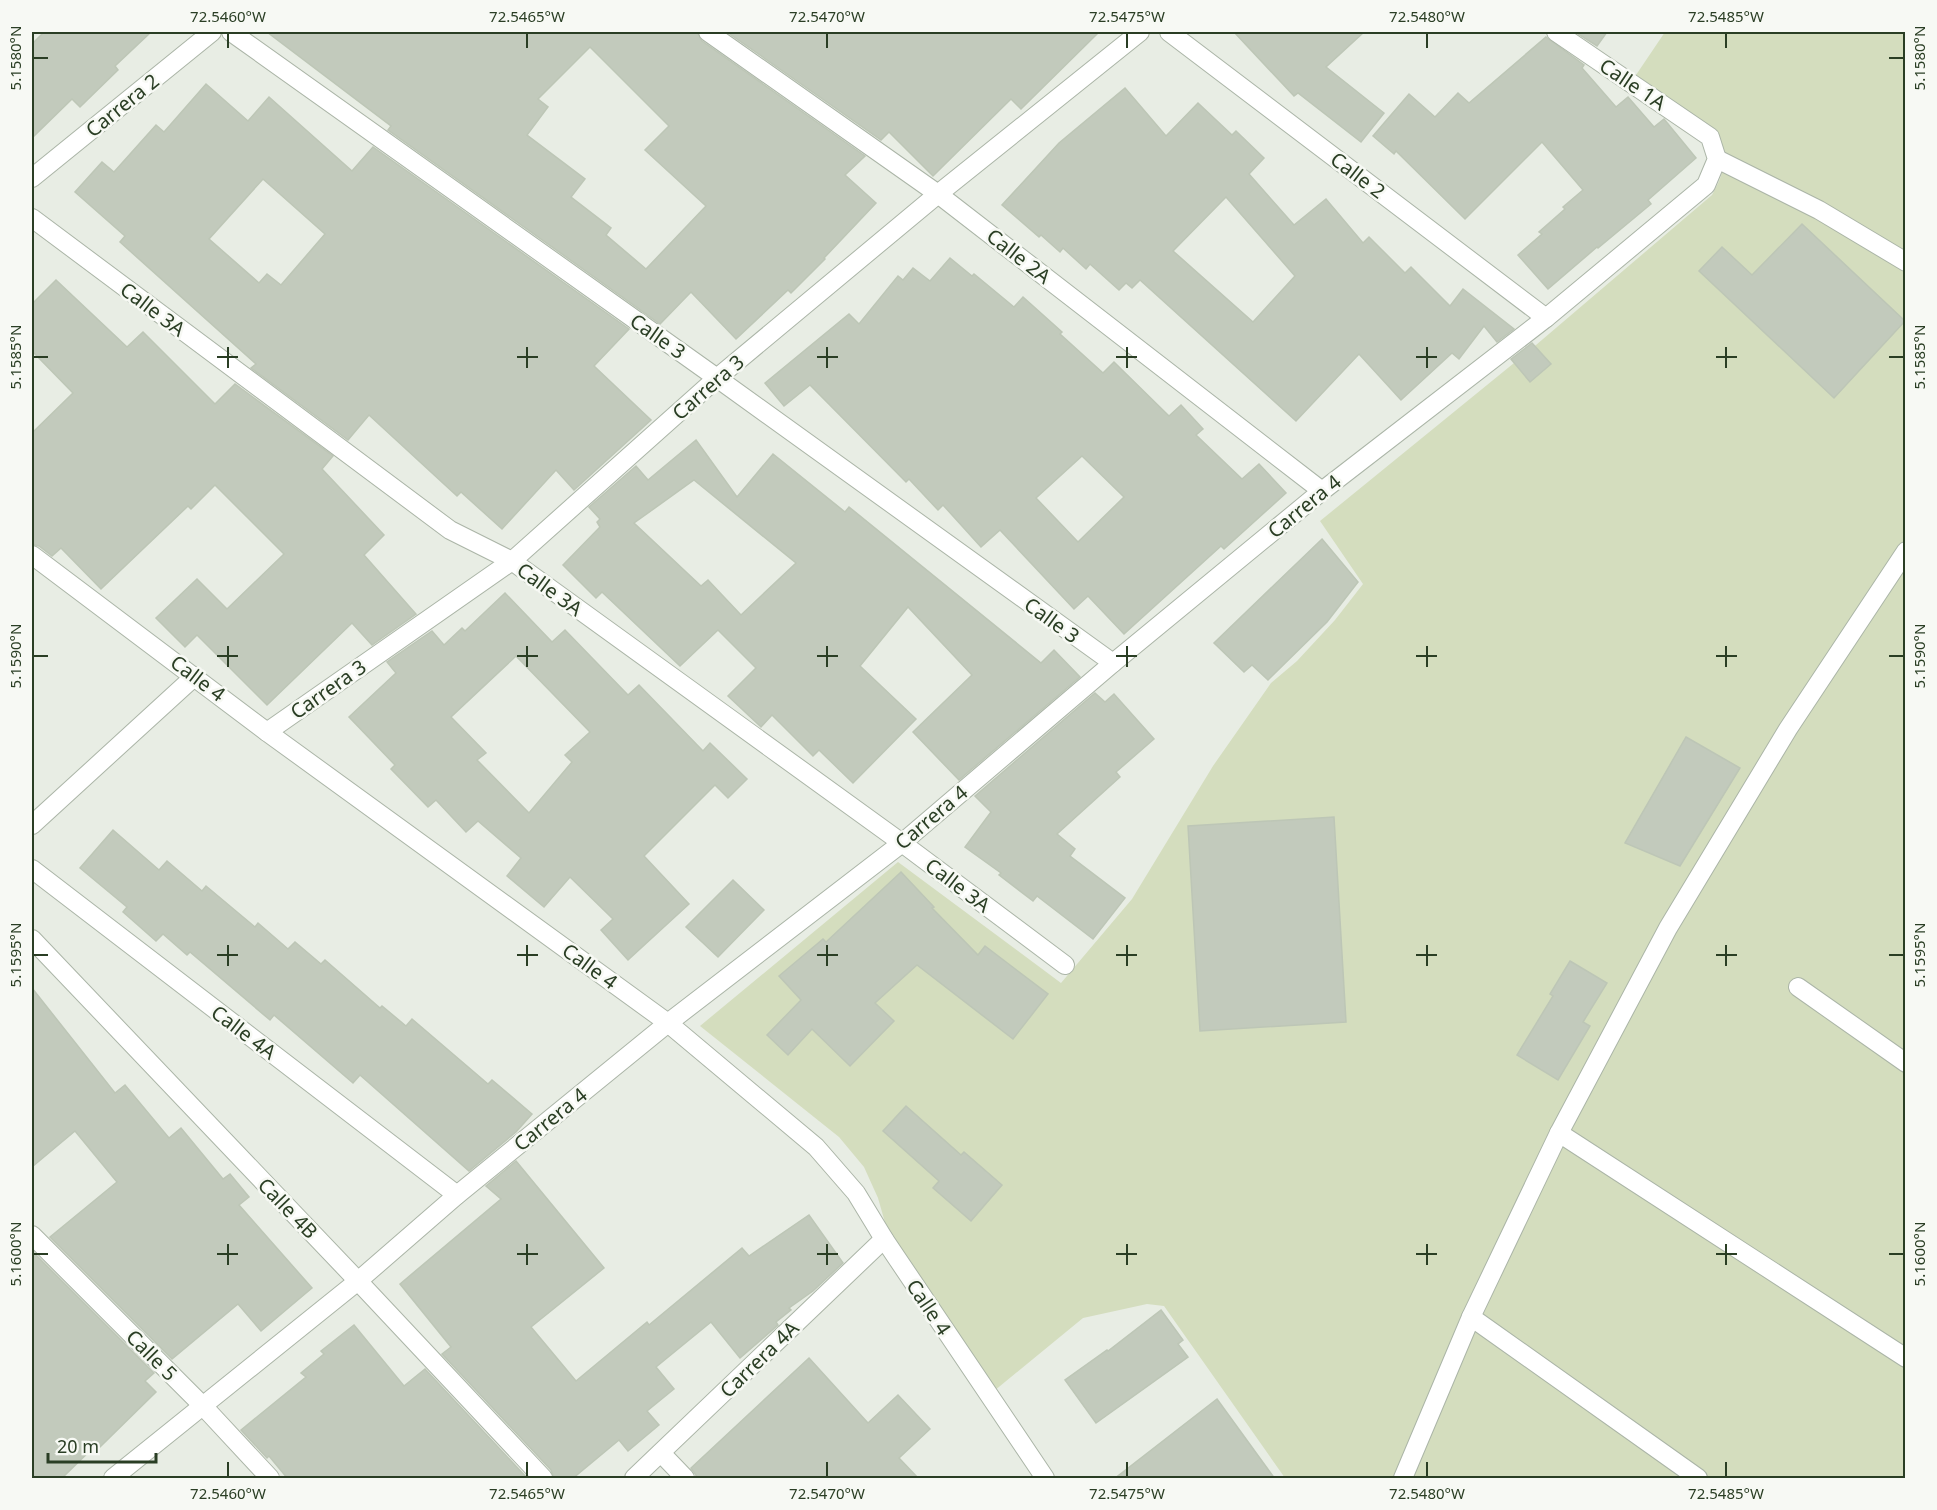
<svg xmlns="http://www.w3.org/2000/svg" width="1937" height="1510" font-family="'Noto Sans',sans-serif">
<rect width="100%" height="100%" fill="#e8ede4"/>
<path fill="#d4ddbe" d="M1665,32H1905V1478H1285L1164,1306L1147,1304L1083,1318L994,1391L888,1233L878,1198L864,1167L839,1137L700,1026L898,862L1061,983L1132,899L1213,766L1271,683L1297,661L1335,620L1363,584L1320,521L1536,345L1712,195C1727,167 1726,162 1718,132L1636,75Z"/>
<g fill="#c2cabc" stroke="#bdc6b6" stroke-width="1.5" fill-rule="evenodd">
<path d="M44,32H151L115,66L118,70L80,107L72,99L32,138V44Z"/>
<path d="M267,32H697L702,41L865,156L845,175L876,203L824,258L825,259L791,293L788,290L736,339L691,292L660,324L388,130L391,126ZM590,47L669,126L645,150L706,206L646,269L606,235L611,228L571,197L585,179L527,135L548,107L538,99Z"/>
<path d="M727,32H1099L1021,109L1011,99L933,176L889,132L881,140Z"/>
<path d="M1234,32H1364L1326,67L1384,113L1361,142L1298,93L1294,96Z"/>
<path d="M1575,32H1607L1597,46Z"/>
<path d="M1546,37L1584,65L1582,68L1616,107L1628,97L1654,127L1664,119L1696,158L1648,200L1651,204L1598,248L1597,247L1548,289L1518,255L1542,234L1539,232L1565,209L1563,207L1583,190L1542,142L1465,219L1396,151L1394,154L1373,136L1409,94L1435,117L1458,93L1469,103Z"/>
<path d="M206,84L248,121L269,97L352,171L373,147L629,329L594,366L651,420L574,490L556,470L502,529L461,492L457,496L369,415L348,440L251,368L256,364L120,242L125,236L75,192L102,162L114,172L156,125L164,132ZM263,179L325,234L281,285L267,274L259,283L209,239Z"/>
<path d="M1125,88L1166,136L1198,103L1232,135L1236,131L1264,158L1249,174L1294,225L1326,199L1363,243L1369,237L1405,273L1411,267L1450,306L1463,289L1514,329L1497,342L1484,326L1459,359L1452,353L1401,400L1359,354L1296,421L1140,280L1132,288L1126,283L1119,290L1090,264L1086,269L1063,248L1060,252L1041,235L1039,237L1002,205L1059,143ZM1226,197L1295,276L1253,322L1173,251Z"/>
<path d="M1802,224L1905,321L1834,398L1699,271L1722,247L1752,275Z"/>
<path d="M950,258L972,276L974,274L1014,307L1023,297L1062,332L1060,334L1103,373L1114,362L1169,416L1181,405L1203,429L1196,435L1242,479L1259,464L1286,493L1224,549L1221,546L1124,634L1088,596L1074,609L1000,530L981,547L943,505L938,510L909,479L906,482L810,385L784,406L765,383L849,314L859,324L898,276L903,280L913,268L930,281ZM1082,456L1124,497L1078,542L1036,498Z"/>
<path d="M56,280L127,347L143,332L215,404L235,384L333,456L322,469L384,535L364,555L416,614L372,645L352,623L267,705L197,635L185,647L156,618L197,579L227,609L284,554L215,485L191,509L188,506L101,589L61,548L52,556L39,546L32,544V433L73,393L32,351V304Z"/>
<path d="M1532,343L1551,364L1530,382L1511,359Z"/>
<path d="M696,440L737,497L773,454L845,512L849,507L1041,663L1054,650L1080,677L959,780L913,732L972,675L908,607L860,666L916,719L853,783L819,750L813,756L772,715L761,727L728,696L756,668L718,630L680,666L602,592L596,598L563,565L600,527L597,522L600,519L589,507L636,466L648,480ZM694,480L796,563L741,615L708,580L701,586L634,523Z"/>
<path d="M1322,539L1358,582L1327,622L1268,680L1252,665L1244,672L1214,643Z"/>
<path d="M505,593L552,642L565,630L628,695L639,685L703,751L710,743L747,779L728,798L715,785L644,856L689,904L628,960L601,930L613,919L570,877L544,907L507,876L521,858L478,821L466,832L436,800L428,807L391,769L395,765L349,717L396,673L387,662L432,631L444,645L462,628L465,631ZM516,656L590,732L565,755L572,762L529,813L477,760L486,753L451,717Z"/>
<path d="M1095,693L1105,702L1114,694L1154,739L1116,772L1120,777L1057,834L1075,849L1070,856L1125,898L1093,939L1037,896L1033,901L999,875L1001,873L965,847L991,812L975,796Z"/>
<path d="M1686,737L1740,768L1680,866L1625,843Z"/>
<path d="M1334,817L1346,1022L1200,1031L1188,826Z"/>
<path d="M113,830L159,870L167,861L202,891L206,886L255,927L258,923L288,949L295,942L321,964L325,960L380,1008L382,1006L406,1026L412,1019L488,1084L492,1080L532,1114L516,1132L469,1171L360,1075L353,1083L274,1015L270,1020L190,952L187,955L163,934L156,941L123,912L127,907L80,868Z"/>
<path d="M901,872L934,907L932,908L978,955L985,946L1048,994L1013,1039L917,965L875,1003L894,1021L850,1066L812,1029L788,1055L767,1035L801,1000L779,976L823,939L826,942Z"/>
<path d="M733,880L764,910L718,957L686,927Z"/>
<path d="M1570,961L1607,983L1583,1022L1590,1026L1558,1080L1517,1055L1553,996L1550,994Z"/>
<path d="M32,988L115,1093L125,1085L169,1138L181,1128L223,1179L230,1174L249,1197L239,1205L312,1288L261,1331L238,1304L172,1359L50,1237L117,1182L75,1131L32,1167Z"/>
<path d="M906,1106L961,1155L964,1152L1002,1185L971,1221L933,1188L939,1181L883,1131Z"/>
<path d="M516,1161L604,1268L531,1327L576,1381L647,1322L649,1325L742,1248L749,1256L809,1215L843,1263L813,1291L789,1308L791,1310L776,1322L778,1325L740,1358L711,1322L656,1367L674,1389L647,1411L659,1425L628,1451L619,1440L572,1479H554L551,1470L442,1354L451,1347L400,1284L501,1199L486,1186Z"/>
<path d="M33,1252L154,1373L145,1381L156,1392L100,1447L97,1444L61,1479H32Z"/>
<path d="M1161,1310L1183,1340L1178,1344L1188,1357L1096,1423L1065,1380L1107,1350L1108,1351Z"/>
<path d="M354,1325L404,1386L425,1369L528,1479H288L269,1456L267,1458L241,1430L306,1377L301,1373L324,1354L321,1351Z"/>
<path d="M809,1358L868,1423L898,1395L930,1429L899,1458L919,1479H696V1475L691,1468Z"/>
<path d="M1217,1399L1275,1479H1114Z"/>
</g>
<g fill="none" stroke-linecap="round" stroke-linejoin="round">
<g stroke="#abb5a7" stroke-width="20">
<g id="street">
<path d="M231,32L717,378L1113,663"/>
<path d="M708,32L938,194L1322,491"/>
<path d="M1169,32L1546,318"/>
<path d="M1717,159L1819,210L1906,262"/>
<path d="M32,178L212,32"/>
<path d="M32,218L450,530L512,561L902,843L1065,965"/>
<path d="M32,555L267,732L668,1023L816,1147L856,1193L884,1239L1045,1478"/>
<path d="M267,732L512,561L717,378L938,194L1140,32"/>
<path d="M32,825L195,676"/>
<path d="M32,869L457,1195"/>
<path d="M32,939L358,1281L543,1478"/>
<path d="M1798,987L1906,1063"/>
<path d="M1559,1133L1906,1358"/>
<path d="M32,1235L203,1406L270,1478"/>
<path d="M1471,1317L1698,1478"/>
<path d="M661,1453L685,1478"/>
<path d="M113,1478L358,1281L457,1195L668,1023L902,843L1113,663L1322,491L1546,318L1706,185L1717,159L1710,137L1556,32"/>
<path d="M634,1478L884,1239"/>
<path d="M1403,1478L1471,1317L1559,1133L1668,928L1788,729L1906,551"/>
</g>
</g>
<use href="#street" stroke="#fff" stroke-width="18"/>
</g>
<path fill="none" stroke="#2a3e24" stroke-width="2" d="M228,33V48M527,33V48M827,33V48M1127,33V48M1427,33V48M1726,33V48M33,58H48M1889,58H1904M228,347V368M527,347V368M827,347V368M1127,347V368M1427,347V368M1726,347V368M33,357H48M217,357H238M517,357H538M817,357H838M1116,357H1137M1416,357H1437M1716,357H1737M1889,357H1904M228,646V667M527,646V667M827,646V667M1127,646V667M1427,646V667M1726,646V667M33,656H48M217,656H238M517,656H538M817,656H838M1116,656H1137M1416,656H1437M1716,656H1737M1889,656H1904M228,945V966M527,945V966M827,945V966M1127,945V966M1427,945V966M1726,945V966M33,955H48M217,955H238M517,955H538M817,955H838M1116,955H1137M1416,955H1437M1716,955H1737M1889,955H1904M228,1244V1265M527,1244V1265M827,1244V1265M1127,1244V1265M1427,1244V1265M1726,1244V1265M33,1254H48M217,1254H238M517,1254H538M817,1254H838M1116,1254H1137M1416,1254H1437M1716,1254H1737M1889,1254H1904M228,1462V1477M527,1462V1477M827,1462V1477M1127,1462V1477M1427,1462V1477M1726,1462V1477"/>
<g text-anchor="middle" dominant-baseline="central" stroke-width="5" stroke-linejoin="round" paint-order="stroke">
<g font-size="20" fill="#2a3e24" stroke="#f7f9f4">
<text transform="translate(1633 84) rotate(34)">Calle 1A</text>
<text transform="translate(122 105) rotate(-39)">Carrera 2</text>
<text transform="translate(1358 175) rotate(37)">Calle 2</text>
<text transform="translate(1019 256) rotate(38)">Calle 2A</text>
<text transform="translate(153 309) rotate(37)">Calle 3A</text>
<text transform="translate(658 336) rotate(35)">Calle 3</text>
<text transform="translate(708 387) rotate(-41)">Carrera 3</text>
<text transform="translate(1304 506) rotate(-39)">Carrera 4</text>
<text transform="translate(550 589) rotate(36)">Calle 3A</text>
<text transform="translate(1052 620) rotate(36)">Calle 3</text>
<text transform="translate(198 678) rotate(37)">Calle 4</text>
<text transform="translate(328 689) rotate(-35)">Carrera 3</text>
<text transform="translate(931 817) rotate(-40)">Carrera 4</text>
<text transform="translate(958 885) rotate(37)">Calle 3A</text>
<text transform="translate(590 966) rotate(36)">Calle 4</text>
<text transform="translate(244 1032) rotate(37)">Calle 4A</text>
<text transform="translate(550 1119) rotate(-39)">Carrera 4</text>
<text transform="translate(288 1208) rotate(46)">Calle 4B</text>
<text transform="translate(929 1307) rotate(56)">Calle 4</text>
<text transform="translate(152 1355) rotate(45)">Calle 5</text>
<text transform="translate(759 1359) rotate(-44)">Carrera 4A</text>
</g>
</g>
<rect width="1937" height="1510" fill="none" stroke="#f7f9f4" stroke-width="66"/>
<path d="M48 1453v9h108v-9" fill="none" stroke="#2a3e24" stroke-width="3"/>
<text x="57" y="1453" font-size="18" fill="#2a3e24" stroke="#f7f9f4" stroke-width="4.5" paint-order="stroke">20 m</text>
<rect x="33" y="33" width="1871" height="1444" fill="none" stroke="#2a3e24" stroke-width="2"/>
<g font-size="15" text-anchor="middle" fill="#2a3e24">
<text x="228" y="22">72.5460°W</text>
<text x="527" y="22">72.5465°W</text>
<text x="827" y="22">72.5470°W</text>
<text x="1127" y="22">72.5475°W</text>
<text x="1427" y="22">72.5480°W</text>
<text x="1726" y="22">72.5485°W</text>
<text transform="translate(1920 58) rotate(-90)" y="5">5.1580°N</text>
<text transform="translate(16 58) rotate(-90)" y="5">5.1580°N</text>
<text transform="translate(1920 357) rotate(-90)" y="5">5.1585°N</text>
<text transform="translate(16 357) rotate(-90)" y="5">5.1585°N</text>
<text transform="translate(1920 656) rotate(-90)" y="5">5.1590°N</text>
<text transform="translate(16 656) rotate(-90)" y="5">5.1590°N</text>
<text transform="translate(1920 955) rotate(-90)" y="5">5.1595°N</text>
<text transform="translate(16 955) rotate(-90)" y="5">5.1595°N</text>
<text transform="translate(1920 1254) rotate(-90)" y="5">5.1600°N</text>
<text transform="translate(16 1254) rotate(-90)" y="5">5.1600°N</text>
<text x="228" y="1499">72.5460°W</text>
<text x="527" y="1499">72.5465°W</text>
<text x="827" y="1499">72.5470°W</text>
<text x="1127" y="1499">72.5475°W</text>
<text x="1427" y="1499">72.5480°W</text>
<text x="1726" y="1499">72.5485°W</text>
</g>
</svg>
